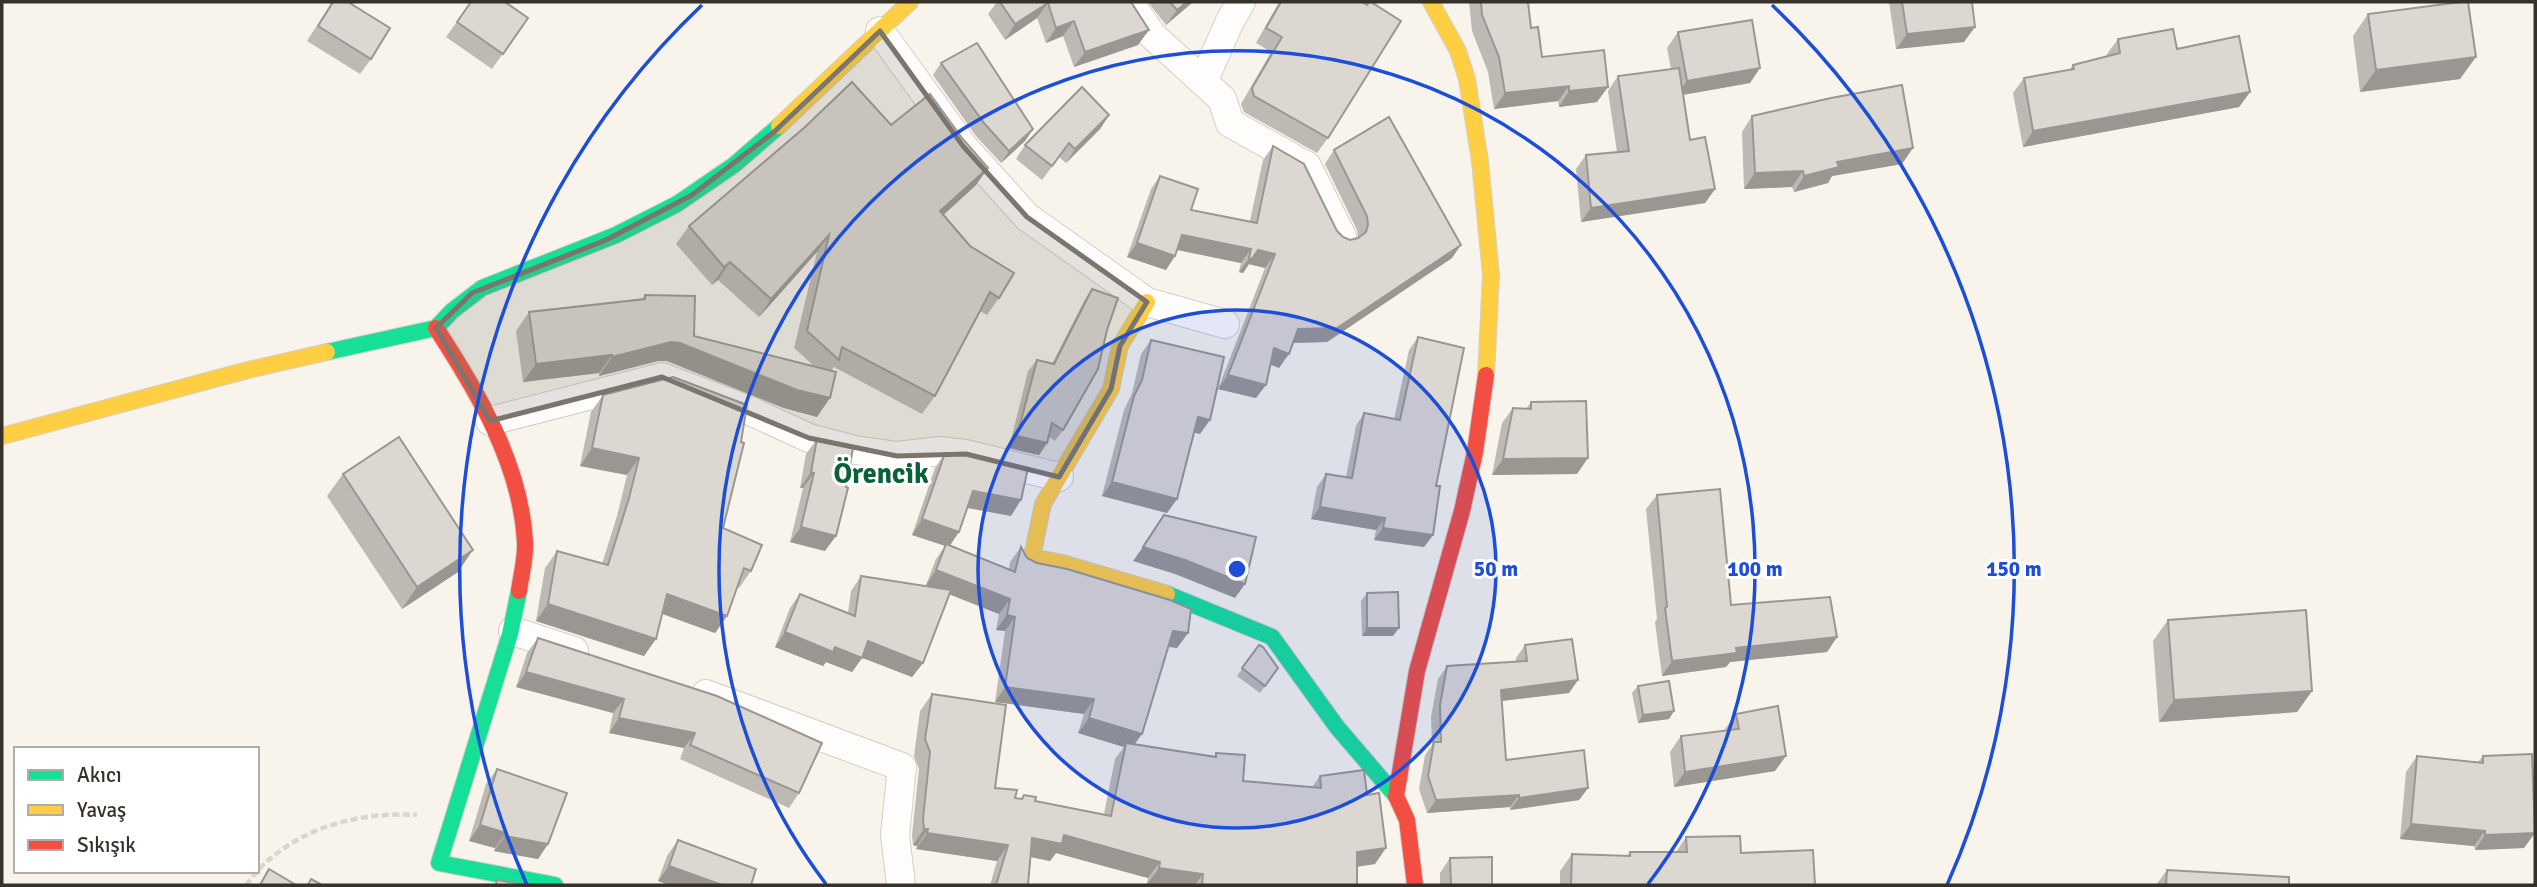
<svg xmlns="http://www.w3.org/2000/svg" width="2537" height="887" font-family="Signika,sans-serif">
<rect width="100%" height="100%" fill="#f8f4ec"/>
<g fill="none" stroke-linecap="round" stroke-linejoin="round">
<g stroke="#d3cfc8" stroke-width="30">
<g id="street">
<path d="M1129,2L1152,35L1222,99L1230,123L1307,166L1342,237"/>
<path d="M880,31L963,146L1027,217L1147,302L1225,324"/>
<path d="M1203,82L1230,21L1241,2"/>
<path d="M490,421L662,377L746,409L809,438L855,450L897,456L940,451L966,454L1059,477"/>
<path d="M513,631L574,651"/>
<path d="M706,694L902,767L895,835L901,885"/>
</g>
</g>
<g stroke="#d3cfc8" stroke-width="18">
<g id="fast">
<path d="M327,352L436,328L452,311L482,288L616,235L677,204L734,165L779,126"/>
<path d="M519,591L510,634L439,863L555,885"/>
<path d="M1167,594L1272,637L1337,727L1396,796"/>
</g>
</g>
<g stroke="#d3cfc8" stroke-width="18">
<g id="slow">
<path d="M1431,2L1458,51L1467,79L1480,161L1491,275L1486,375"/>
<path d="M779,126L910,2"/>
<path d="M1147,302L1120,346L1111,389L1043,504L1032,557L1062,563L1167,594"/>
<path d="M2,436L248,370L327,352"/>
</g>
</g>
<g stroke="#d3cfc8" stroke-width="18">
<g id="jam">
<path d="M436,328C477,391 521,464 525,542C526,558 521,575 519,591"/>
<path d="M1415,885L1407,820L1396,796L1417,671L1462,511L1475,452L1486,375"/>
</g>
</g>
<path stroke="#d8d6d3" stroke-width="4.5" stroke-dasharray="7 3.5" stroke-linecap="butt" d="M246,885C285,831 353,811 417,815"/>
<use href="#street" stroke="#fefdfc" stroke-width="28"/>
<use href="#fast" stroke="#16e098" stroke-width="16"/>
<use href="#slow" stroke="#ffcf43" stroke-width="16"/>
<use href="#jam" stroke="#f24e42" stroke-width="16"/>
</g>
<g fill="#bdbab4">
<path d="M332,2L371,59L360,74L307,41Z"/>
<path d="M471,2L528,18L492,69L446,37Z"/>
<path d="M997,2H1131L1138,45L1074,67L1063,36L1046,43L1037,18L1005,40L988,14Z"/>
<path d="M1148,2H1193L1166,25Z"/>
<path d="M1279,2H1362L1328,138L1317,153L1244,112L1241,104L1271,52L1256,43Z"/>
<path d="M1469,2H1528L1531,28L1542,57L1597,102L1559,107L1558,101L1494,109L1488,72L1472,31Z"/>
<path d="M1889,2H1972L1964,42L1896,49Z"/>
<path d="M2368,14L2460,79L2360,92L2353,36Z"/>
<path d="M1678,32L1750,83L1683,95L1690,140L1715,189L1705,203L1581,222L1576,169L1586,155L1617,152L1608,91L1618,76L1671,69L1667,48Z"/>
<path d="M2118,39L2177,49L2250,92L2239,107L2023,147L2013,93L2024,78L2069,70L2073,65L2107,56V54Z"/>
<path d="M941,63L1033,129L1025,141L1001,163L976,136L933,75Z"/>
<path d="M1109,115L1100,129L1066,163L1059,157L1042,180L1016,159L1025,145Z"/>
<path d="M1752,116L1902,164L1832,176L1828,183L1794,192L1792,187L1744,189L1742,132Z"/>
<path d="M891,125L976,185L943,215L999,298L987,315L980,311L935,396L922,414L834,367L831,371L817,417L784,408L667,361H658L599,376V373L523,382L516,331L529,312L642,299L645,295L694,336L815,367L794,348L817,252L759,317L718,280L712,285L676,244L689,226Z"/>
<path d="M1273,146L1343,237L1350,240L1358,238L1357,230L1325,164L1334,150L1452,258L1327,342L1293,343L1279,368L1271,364L1256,398L1218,389L1265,268L1249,264L1243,273L1239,272L1241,263L1177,250L1166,270L1127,257L1151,189L1160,176L1191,210L1250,221L1263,160Z"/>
<path d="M1092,289L1063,430L1055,441L1049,437L1047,443L1039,455L1009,448L1028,371L1037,360L1052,364L1084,301Z"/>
<path d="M1418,337L1436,486L1433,535L1424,547L1374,540L1376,530L1311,519L1317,487L1326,474L1346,477L1356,426L1364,413L1394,419L1409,350Z"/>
<path d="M1151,340L1200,434L1194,432L1177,499L1167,513L1102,496L1124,410L1132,393L1141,354Z"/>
<path d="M603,395L723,528L751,571L739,588L737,587L727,616L715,633L662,614L644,656L536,621L545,568L557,551L602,564L617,516L627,475L580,466L591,412Z"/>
<path d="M1531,402L1577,474L1492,475L1502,423L1513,408L1526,409Z"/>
<path d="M817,439L825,551L790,542L803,488H800L806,454Z"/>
<path d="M945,453L1011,516L968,507L950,545L1009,569L1010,562L1021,547L1027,558L1037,563L1188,633L1177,648L1168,646L1135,744L1214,756L1216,753L1243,781L1312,787L1320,776L1375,864L1357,867V885H1155L1147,884L1148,878L1056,853L1050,861L1031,857L1028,885H990L997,861L916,849L917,846L913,845L912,835L919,769L914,756L920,711L932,694L995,788L1015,798L1021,799L1024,795L1035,801L1104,814L1115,759L1124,747L1078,733L1084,714L995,702L1005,631L996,630L999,614L949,594L923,663L912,677L862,658L852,672L826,662L823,666L775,647L790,608L800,594L848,613L851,591L861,576L934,588L926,585L936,559L945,546L912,535L935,468Z"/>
<path d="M343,474L458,572L402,609L327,496Z"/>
<path d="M1657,495L1731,605L1837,637L1827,652L1730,662L1726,667L1662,676L1655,622L1657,619L1646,509Z"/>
<path d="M1367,593L1393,636H1362L1361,601Z"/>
<path d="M2168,620L2312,691L2297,712L2159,722L2153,641Z"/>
<path d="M538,638L799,793L789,808L680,759L684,748L609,733L613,713L516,687L527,653Z"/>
<path d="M1259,645L1278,668L1260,693L1237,676Z"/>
<path d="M1525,645L1578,680L1569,693L1502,701L1506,760L1588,788L1579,800L1510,810V807L1427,813L1419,789L1425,755L1432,745L1431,717L1438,679L1447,666L1516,662V658Z"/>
<path d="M1638,686L1674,711L1669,719L1638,723L1632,693Z"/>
<path d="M1736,714L1775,771L1674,787L1670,752L1681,736L1726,731L1725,729Z"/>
<path d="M2417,756L2478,762L2483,756L2524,848L2475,850L2474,846L2400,839L2406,772Z"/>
<path d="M497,769L548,844L538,859L494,851L495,848L469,841L486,784Z"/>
<path d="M1686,837L1741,853L1815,885H1560V871L1572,854L1627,856L1630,852H1676Z"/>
<path d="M678,840L751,885H669L658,881L667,856Z"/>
<path d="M1450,858L1492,885H1440V873Z"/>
<path d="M2167,870L2289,885H2156Z"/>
</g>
<g fill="#9a9792">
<path d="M1187,2H1193L1166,25L1177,10Z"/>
<path d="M1048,3L1037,18L1005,40L1015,24Z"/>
<path d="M1074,21L1063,36L1046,43L1056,28Z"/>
<path d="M1975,27L1964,42L1896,49L1907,34Z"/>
<path d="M1149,30L1138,45L1074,67L1085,52Z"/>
<path d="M2476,57L2460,79L2360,92L2376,70Z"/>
<path d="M1760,68L1750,83L1676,96L1687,81Z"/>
<path d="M1569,86L1558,101L1494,109L1505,93Z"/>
<path d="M1608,87L1597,102L1559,107L1569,91Z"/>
<path d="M2250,92L2239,107L2023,147L2033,131Z"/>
<path d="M1109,115L1100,129L1066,163L1075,149Z"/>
<path d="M1033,129L1025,141L1001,163L1009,151Z"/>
<path d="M1913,148L1902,164L1832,176L1828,183L1794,192L1804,176L1837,162Z"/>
<path d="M988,168L976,185L928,229L940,211Z"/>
<path d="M1803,171L1792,187L1744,189L1755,173Z"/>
<path d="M1715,189L1705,203L1581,222L1591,208Z"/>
<path d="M829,235L817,252L759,317L771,299Z"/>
<path d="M1182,235L1251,249L1241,263L1173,249Z"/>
<path d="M1137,243L1175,256L1166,270L1127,257Z"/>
<path d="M1461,245L1452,258L1327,342L1288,343L1298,329Z"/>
<path d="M1258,250L1275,254L1265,268L1249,264L1243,273L1239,272L1249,258Z"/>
<path d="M730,262L718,280L712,285L724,267Z"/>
<path d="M671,342L680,343L830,398L817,417L784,408L667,361H658L599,376L612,357Z"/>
<path d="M1274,348L1289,354L1279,368L1264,362Z"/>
<path d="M612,355L599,373L523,382L536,364Z"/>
<path d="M1228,375L1266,385L1256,398L1218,389Z"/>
<path d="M1198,417L1210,420L1200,434L1188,431Z"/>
<path d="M1017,436L1047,443L1039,455L1009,448Z"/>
<path d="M592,448L639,458L627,475L580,466Z"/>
<path d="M1588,458L1577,474L1492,475L1503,459Z"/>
<path d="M811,472L814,473L803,488H800Z"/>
<path d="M1112,482L1177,499L1167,513L1102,496Z"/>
<path d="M973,491L1021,500L1011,516L962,507Z"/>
<path d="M1320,507L1385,518L1376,530L1311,519Z"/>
<path d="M922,519L959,532L949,547L912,535Z"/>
<path d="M801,527L836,536L825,551L790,542Z"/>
<path d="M1383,528L1433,535L1424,547L1374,540Z"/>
<path d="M1143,547L1185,560L1245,584L1235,598L1175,574L1133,561Z"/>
<path d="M473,550L458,572L402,609L417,587Z"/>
<path d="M936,570L1010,599L999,614L926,585Z"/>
<path d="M667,594L727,616L715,633L655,611Z"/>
<path d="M548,604L656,639L644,656L536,621Z"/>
<path d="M1007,615L1015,617L1005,631L996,630Z"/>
<path d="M1367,628H1399L1393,636H1362Z"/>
<path d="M1173,631L1188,633L1177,648L1162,646Z"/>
<path d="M785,632L835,647L862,658L852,672L826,662L823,666L775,647Z"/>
<path d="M1837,637L1827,652L1730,662L1726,667L1662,676L1672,661L1736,648Z"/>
<path d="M868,641L923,663L912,677L858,656Z"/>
<path d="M526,672L624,699L613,713L516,687Z"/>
<path d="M1578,680L1569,693L1492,702L1501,690Z"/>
<path d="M1005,687L1094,699L1084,714L995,702Z"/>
<path d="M2312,691L2297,712L2159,722L2174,700Z"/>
<path d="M1674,711L1669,719L1638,723L1643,715Z"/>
<path d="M619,718L695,733L684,748L609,733Z"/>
<path d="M1089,718L1142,734L1131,749L1126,743L1124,747L1078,733Z"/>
<path d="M1786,756L1775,771L1674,787L1685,772Z"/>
<path d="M1588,788L1579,800L1510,810L1519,798Z"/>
<path d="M1519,795L1510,807L1427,813L1436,800Z"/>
<path d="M2411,824L2485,831L2474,846L2400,839Z"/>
<path d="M480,825L506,833L495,848L469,841Z"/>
<path d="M924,829H928L917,846L913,845Z"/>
<path d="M927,833L1008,845L997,861L916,849Z"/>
<path d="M2535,833L2524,848L2475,850L2485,835Z"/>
<path d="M1064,835L1160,862L1148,878L1056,853L1050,861L1021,855L1032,838Z"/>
<path d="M505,836L548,844L538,859L494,851Z"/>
<path d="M1386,848L1375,864L1345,868L1357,852Z"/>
<path d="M669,866L722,885H669L658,881Z"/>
<path d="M1159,868L1203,874L1195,885H1155L1147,884Z"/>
</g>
<g fill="#dcd8d1" stroke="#9a9792" stroke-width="2">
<path d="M333,2H348L390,28L371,59L318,26Z"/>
<path d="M471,2H505L528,18L503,54L457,22Z"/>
<path d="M1000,2H1131L1149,30L1085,52L1074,21L1056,28L1048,3L1015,24Z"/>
<path d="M1170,2H1187L1177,10Z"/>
<path d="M1281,2H1362L1367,5L1369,2H1371L1401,21L1328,138L1254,96L1252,88L1282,37L1266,28Z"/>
<path d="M1481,2H1528L1531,28L1538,27L1542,57L1604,50L1608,87L1569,91V86L1505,93L1499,57L1482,15Z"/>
<path d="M1902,2H1972L1975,27L1907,34Z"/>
<path d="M2461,2H2468L2476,57L2376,70L2368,14Z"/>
<path d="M1752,20L1760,68L1687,81L1678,32Z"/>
<path d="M2173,29L2177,49L2239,36L2250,92L2033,131L2024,78L2074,69L2073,65L2120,53L2118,39Z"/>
<path d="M977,43L1033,129L1009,151L984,123L941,63Z"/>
<path d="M1679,68L1690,140L1705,137L1715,189L1591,208L1586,155L1629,151L1618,76Z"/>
<path d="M852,82L891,125L930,94L962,138L988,168L940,211L970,246L1014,273L999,298L990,292L935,396L842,347L839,360L807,331L829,235L771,299L730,262L724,267L689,226L805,127Z"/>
<path d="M1902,85L1913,148L1837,162L1839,167L1804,176L1803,171L1755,173L1752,116L1831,98Z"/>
<path d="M1082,87L1109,115L1075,149L1069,143L1052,166L1025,145Z"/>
<path d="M1389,117L1461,245L1337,328L1298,329L1289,354L1274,348L1266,385L1228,375L1275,254L1258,250L1252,259L1249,258L1251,249L1182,235L1175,256L1137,243L1160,176L1198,189L1191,210L1257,223L1273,146L1304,164L1337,231L1343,237L1350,240L1358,238L1366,232L1368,225L1367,216L1334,150Z"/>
<path d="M1092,289L1118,298L1107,330L1098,369L1063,430L1052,423L1047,443L1017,436L1037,360L1054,364Z"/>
<path d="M645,295L695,296L694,336L836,372L830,398L797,390L680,343L671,342L612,357V355L536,364L529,312L645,299Z"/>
<path d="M1418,337L1464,348L1436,486H1440L1433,535L1383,528L1385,518L1320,507L1326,474L1352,478L1364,413L1400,420Z"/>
<path d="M1151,340L1224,357L1210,420L1198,417L1177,499L1112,482L1134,396L1142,380Z"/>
<path d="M673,377L747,405L741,442L744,443L723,528L762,545L751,571L744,568L727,616L667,594L656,639L548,604L557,551L608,565L629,498L639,458L592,448L603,395Z"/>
<path d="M1586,401L1588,458L1503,459L1513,408L1531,409V402Z"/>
<path d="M399,437L473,550L417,587L343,474Z"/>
<path d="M817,439L853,448L846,487L848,488L836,536L801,527L814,473L811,472Z"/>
<path d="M945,453L974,455L1028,468L1021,500L973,491L959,532L922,519Z"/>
<path d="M1720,489L1731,605L1830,597L1837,637L1736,648L1737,653L1672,661L1665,608L1667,607L1657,495Z"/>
<path d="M1164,515L1256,537L1245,584L1185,560L1143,547Z"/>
<path d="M946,544L1015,572L1021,547L1027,558L1037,563L1067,569L1170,600L1191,609L1188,633L1173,631L1142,734L1089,718L1094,699L1005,687L1015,617L1007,615L1010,599L936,570Z"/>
<path d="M861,576L951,590L923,663L868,641L862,658L835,647L833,652L785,632L800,594L855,616Z"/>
<path d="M1398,592L1399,628H1367V593Z"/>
<path d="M2306,610L2312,691L2174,700L2168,620Z"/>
<path d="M538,638L717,696L822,743L799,793L690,745L695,733L619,718L624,699L526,672Z"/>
<path d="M1572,639L1578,680L1501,690L1506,760L1584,750L1588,788L1519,798V795L1436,800L1428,776L1434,742H1441L1440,705L1447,666L1527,661L1525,645Z"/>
<path d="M1259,645L1263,647L1278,668L1265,686L1242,668Z"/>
<path d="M1669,681L1674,711L1643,715L1638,686Z"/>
<path d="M932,694L1006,705L995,788L1017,790L1015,798L1022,799L1024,795L1036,797L1035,801L1111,816L1126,743L1216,757V753L1245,755L1243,781L1321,788L1320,776L1364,770L1367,795L1379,793L1386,848L1357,852V885H1202L1203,874L1159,868L1160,862L1064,835L1062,844L1032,838L1028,885H996L1008,845L927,833L928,829H924L923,819L930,752L925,739Z"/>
<path d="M1778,706L1786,756L1685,772L1681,736L1739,729L1736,714Z"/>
<path d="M2532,754L2535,833L2485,835V831L2411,824L2417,756L2483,763V756Z"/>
<path d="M497,769L567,793L548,844L505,836L506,833L480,825Z"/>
<path d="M1740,836L1741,853L1813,850L1815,885H1571L1572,854L1630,856V852H1687L1686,837Z"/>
<path d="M678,840L756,869L751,885H722L669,866Z"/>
<path d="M1492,857V885H1451L1450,858Z"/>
<path d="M269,869L296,885H260Z"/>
<path d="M2167,870L2289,877V885H2166Z"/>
<path d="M311,879L322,885H308Z"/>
<path d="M497,880L527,885H496Z"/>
</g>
<path fill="#7a766e" fill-opacity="0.2" stroke="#7a766e" stroke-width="5" stroke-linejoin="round" d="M880,31L963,146L1027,217L1147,302L1120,346L1111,389L1059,477L966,454L897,456L809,438L662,377L490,421L436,328L472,293L606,240L692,195L774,132Z"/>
<circle cx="1237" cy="569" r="259" fill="#1d4ed8" fill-opacity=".12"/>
<g fill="none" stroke="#1d4ed8" stroke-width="3.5">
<circle cx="1237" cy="569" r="259"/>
<path d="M826 884A518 518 0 1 1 1648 884"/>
<path d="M527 885A777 777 0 0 1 702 5M1772 5A777 777 0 0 1 1947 885"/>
</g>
<g text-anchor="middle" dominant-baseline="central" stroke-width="6" stroke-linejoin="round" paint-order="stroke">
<g font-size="28" font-weight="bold" fill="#0b6038" stroke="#fff">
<text x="881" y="474">Örencik</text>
</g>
</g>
<circle cx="1237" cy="569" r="10" fill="#1d4ed8" stroke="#fff" stroke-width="3.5"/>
<g font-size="21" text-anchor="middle" font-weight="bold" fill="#1d4ed8" stroke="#fff" stroke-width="6" stroke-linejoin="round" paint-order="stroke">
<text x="1496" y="576">50 m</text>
<text x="1755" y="576">100 m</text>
<text x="2014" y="576">150 m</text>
</g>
<rect width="2537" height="887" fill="none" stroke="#36322a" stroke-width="7"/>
<rect x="14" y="747" width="245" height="126" fill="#ffffff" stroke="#afadaa" stroke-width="2"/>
<rect x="28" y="770" width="35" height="10" fill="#16e098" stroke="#afadaa" stroke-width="2"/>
<text x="77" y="782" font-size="21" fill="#36322a">Akıcı</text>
<rect x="28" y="805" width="35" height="10" fill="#ffcf43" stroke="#afadaa" stroke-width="2"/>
<text x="77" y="817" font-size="21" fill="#36322a">Yavaş</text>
<rect x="28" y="840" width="35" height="10" fill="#f24e42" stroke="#afadaa" stroke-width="2"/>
<text x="77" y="852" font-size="21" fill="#36322a">Sıkışık</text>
</svg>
